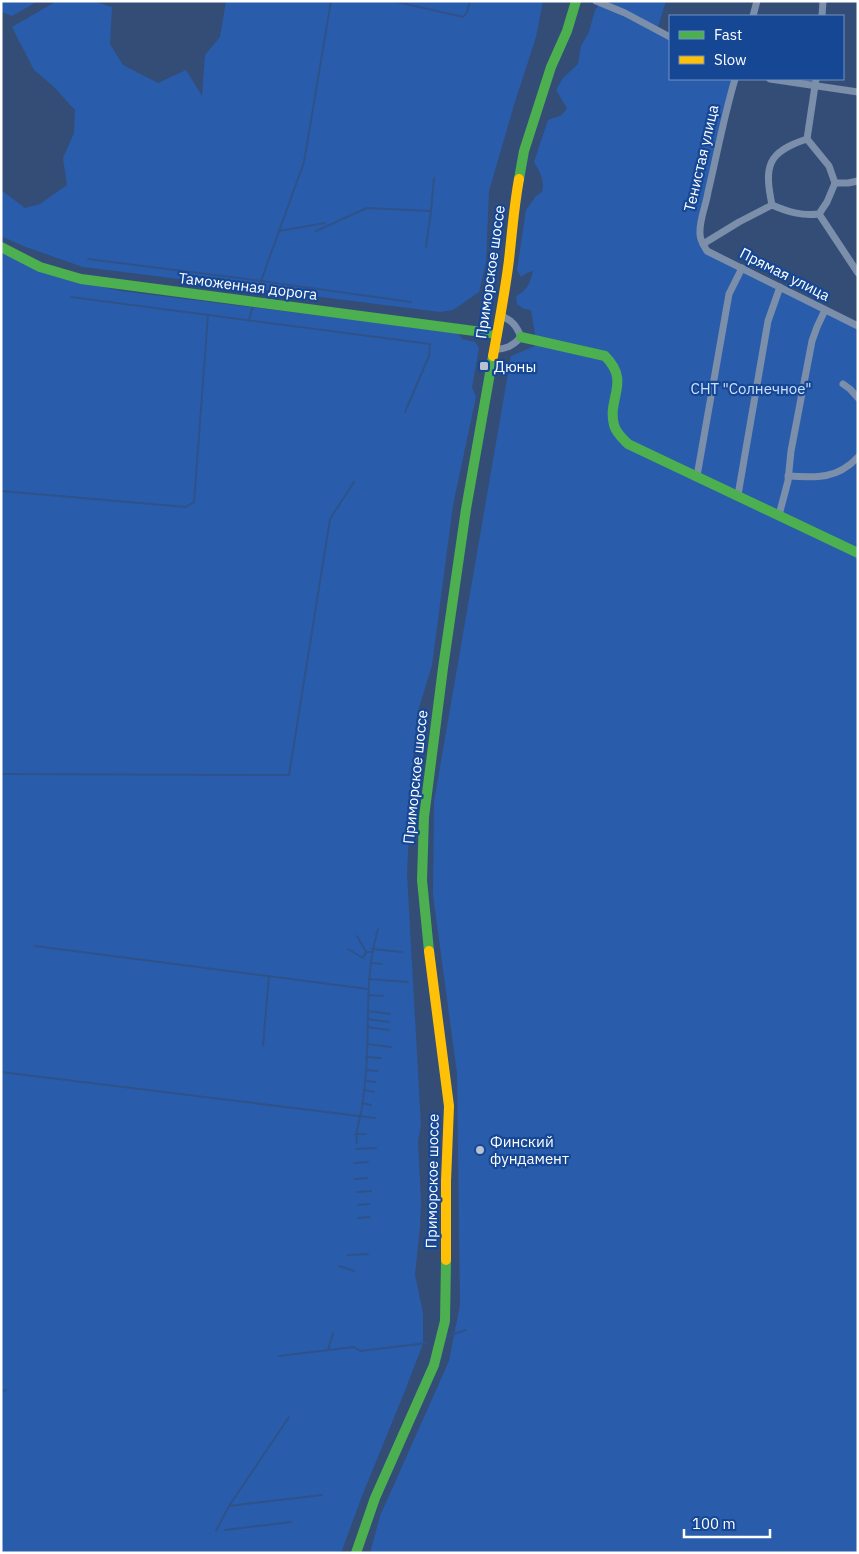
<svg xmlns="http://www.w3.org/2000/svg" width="859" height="1554" font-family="'IBM Plex Sans',sans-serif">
<rect width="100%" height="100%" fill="#334d77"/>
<g fill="#295dab">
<path d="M1,1H38L12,16L1,12Z"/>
<path d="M57,1H93L112,7L110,44L123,65L158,83L186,70L202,96L205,55L220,37L226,1H543L536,37L514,105L489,191L486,262L479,292L453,310L440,312L83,267L23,246L1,236V190L25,208L40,204L67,185L63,158L74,133L75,110L53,86L34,70L12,27Z"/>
<path d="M603,1H666L657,30L670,37V79H735L700,224L698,242L707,251L858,326V1553H370L380,1516L449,1361L460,1305L457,1073L433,895L434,802L511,356L535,346C536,334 533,323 531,310L524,309L517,304L516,296C528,290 530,283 533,271L527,273L521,277L517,270L526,210L536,196L542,192C545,180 540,172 534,162L548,120L562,115L567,108L556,90L563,78L578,64L581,46L589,32L595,10Z"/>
<path d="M1,251L54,276L121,291L458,333L462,339L475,342L479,348L472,387L476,397L453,505L432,665L417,714L412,771L407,874L421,1126L418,1140L421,1202L420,1226L415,1275L423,1313V1344L404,1393L362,1496L341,1553H1Z"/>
</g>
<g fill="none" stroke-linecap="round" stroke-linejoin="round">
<g stroke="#2f528a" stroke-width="2">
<path d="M393,1L463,17L467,12L470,1"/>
<path d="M279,231L325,223"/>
<path d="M316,231L367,208L431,211L434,178"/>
<path d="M426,247L431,211"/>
<path d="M88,259L261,281L411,302"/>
<path d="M256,295L304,162L331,1"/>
<path d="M71,297L430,344L429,356L405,412"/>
<path d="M249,320L253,306"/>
<path d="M1,491L186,507L194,502L208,315"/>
<path d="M1,774L289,775L330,519L354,482"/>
<path d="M357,936L366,952H371"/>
<path d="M35,946L368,989"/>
<path d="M348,949L363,958L366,952"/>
<path d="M372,949L402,952"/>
<path d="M371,963L382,964"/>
<path d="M369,979L408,982"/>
<path d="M368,995L383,996"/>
<path d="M368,1011L390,1014"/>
<path d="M367,1019L389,1022"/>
<path d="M367,1027L389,1030"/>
<path d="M367,1044L391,1047"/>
<path d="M263,1046L269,976"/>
<path d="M366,1057L381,1058"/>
<path d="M366,1070L378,1071"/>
<path d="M1,1072L375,1118"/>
<path d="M366,1081L375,1082"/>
<path d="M364,1090L374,1092"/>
<path d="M362,1103L371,1105"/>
<path d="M355,1134H366"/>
<path d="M357,1143C355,1132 358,1127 360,1117C363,1106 364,1094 365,1082C371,1031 363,979 378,929"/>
<path d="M356,1149L376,1148"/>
<path d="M354,1163L368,1162"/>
<path d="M355,1179L367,1178"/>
<path d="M357,1192L371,1191"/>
<path d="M358,1205L369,1204"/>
<path d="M358,1218L370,1217"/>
<path d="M348,1255L368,1254"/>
<path d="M339,1266L354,1271"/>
<path d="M446,1337L466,1330"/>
<path d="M328,1350L333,1333"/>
<path d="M279,1356L354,1347L360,1351L427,1343"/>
<path d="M1,1391L6,1390"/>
<path d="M229,1506L322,1495"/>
<path d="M225,1530L291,1522"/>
<path d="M216,1531L229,1506L289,1417"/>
</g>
<g stroke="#7b8eaa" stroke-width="7">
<path d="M596,1L625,13L670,37"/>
<path d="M753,16L757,1"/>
<path d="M822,16L823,1"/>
<path d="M735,79C724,116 717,154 708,192C706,206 699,220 700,234C700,240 704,246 707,251L858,326"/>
<path d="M770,79L858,92"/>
<path d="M807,139L829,166L835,183L827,202L819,214C802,216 788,212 772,205C764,166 767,152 807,139Z"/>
<path d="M807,139L816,79"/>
<path d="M835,183H848L858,181"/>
<path d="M819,214L858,273"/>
<path d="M703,244L739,222L772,205"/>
<path d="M494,349C505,350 514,345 521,337C517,327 512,319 500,316"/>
<path d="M843,384L850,389L858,398"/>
<path d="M697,476L729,294L742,268"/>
<path d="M788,476C816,478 838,479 858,457"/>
<path d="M738,495L768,321L780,287"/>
<path d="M779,515L788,481L791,451L812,341L817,327L825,310"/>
</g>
<g stroke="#4caf50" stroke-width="10">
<path d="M519,179L524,151L551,67L567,31L576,1"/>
<path d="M1,247L40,267L81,279L497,334"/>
<path d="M521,337L605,356C631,382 607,398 614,425C616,433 623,439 628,444L858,553"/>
<path d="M429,951L422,880L424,817L443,668L466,509L493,356"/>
<path d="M356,1553L375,1498L434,1365L445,1321L446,1260"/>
</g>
<g stroke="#ffc107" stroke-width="10">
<path d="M493,356C499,324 505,292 509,260C512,233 514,206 519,179"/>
<path d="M429,951L449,1106L446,1181V1260"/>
</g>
</g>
<g fill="#b8c1cf" stroke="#164794" stroke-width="2">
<rect x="479" y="361" width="10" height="10" rx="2.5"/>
<circle cx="480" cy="1150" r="5"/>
</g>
<g text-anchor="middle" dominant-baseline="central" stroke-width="4.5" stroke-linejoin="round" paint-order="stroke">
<g font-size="15" fill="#fff" stroke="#164794">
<text transform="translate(701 158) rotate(-77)">Тенистая улица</text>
<text transform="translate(490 272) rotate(-82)">Приморское шоссе</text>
<text transform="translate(785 274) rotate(27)">Прямая улица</text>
<text transform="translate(248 286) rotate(7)">Таможенная дорога</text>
<text transform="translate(415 777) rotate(-84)">Приморское шоссе</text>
<text transform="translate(432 1181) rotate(-89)">Приморское шоссе</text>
</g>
<g font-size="15" fill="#fff" stroke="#164794" text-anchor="start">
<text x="494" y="366">Дюны</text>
<text x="490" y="1141">Финский<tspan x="490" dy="17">фундамент</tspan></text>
</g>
<g font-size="15" fill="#cde0fc" stroke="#164794">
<text x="751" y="388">СНТ "Солнечное"</text>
</g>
</g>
<rect width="859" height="1554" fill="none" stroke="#ffffff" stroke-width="5"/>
<rect x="669" y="15" width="175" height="65" fill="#164794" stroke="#7391bf"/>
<rect x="679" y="31" width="25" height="8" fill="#4caf50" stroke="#7391bf"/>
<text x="714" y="40" font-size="15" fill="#ffffff">Fast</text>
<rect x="679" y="56" width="25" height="8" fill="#ffc107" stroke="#7391bf"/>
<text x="714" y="65" font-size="15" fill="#ffffff">Slow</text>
<path d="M684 1529v8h86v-8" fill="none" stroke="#ffffff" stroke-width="2.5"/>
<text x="692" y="1529" font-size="15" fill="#ffffff" stroke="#164794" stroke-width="4" paint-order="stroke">100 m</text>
</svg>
